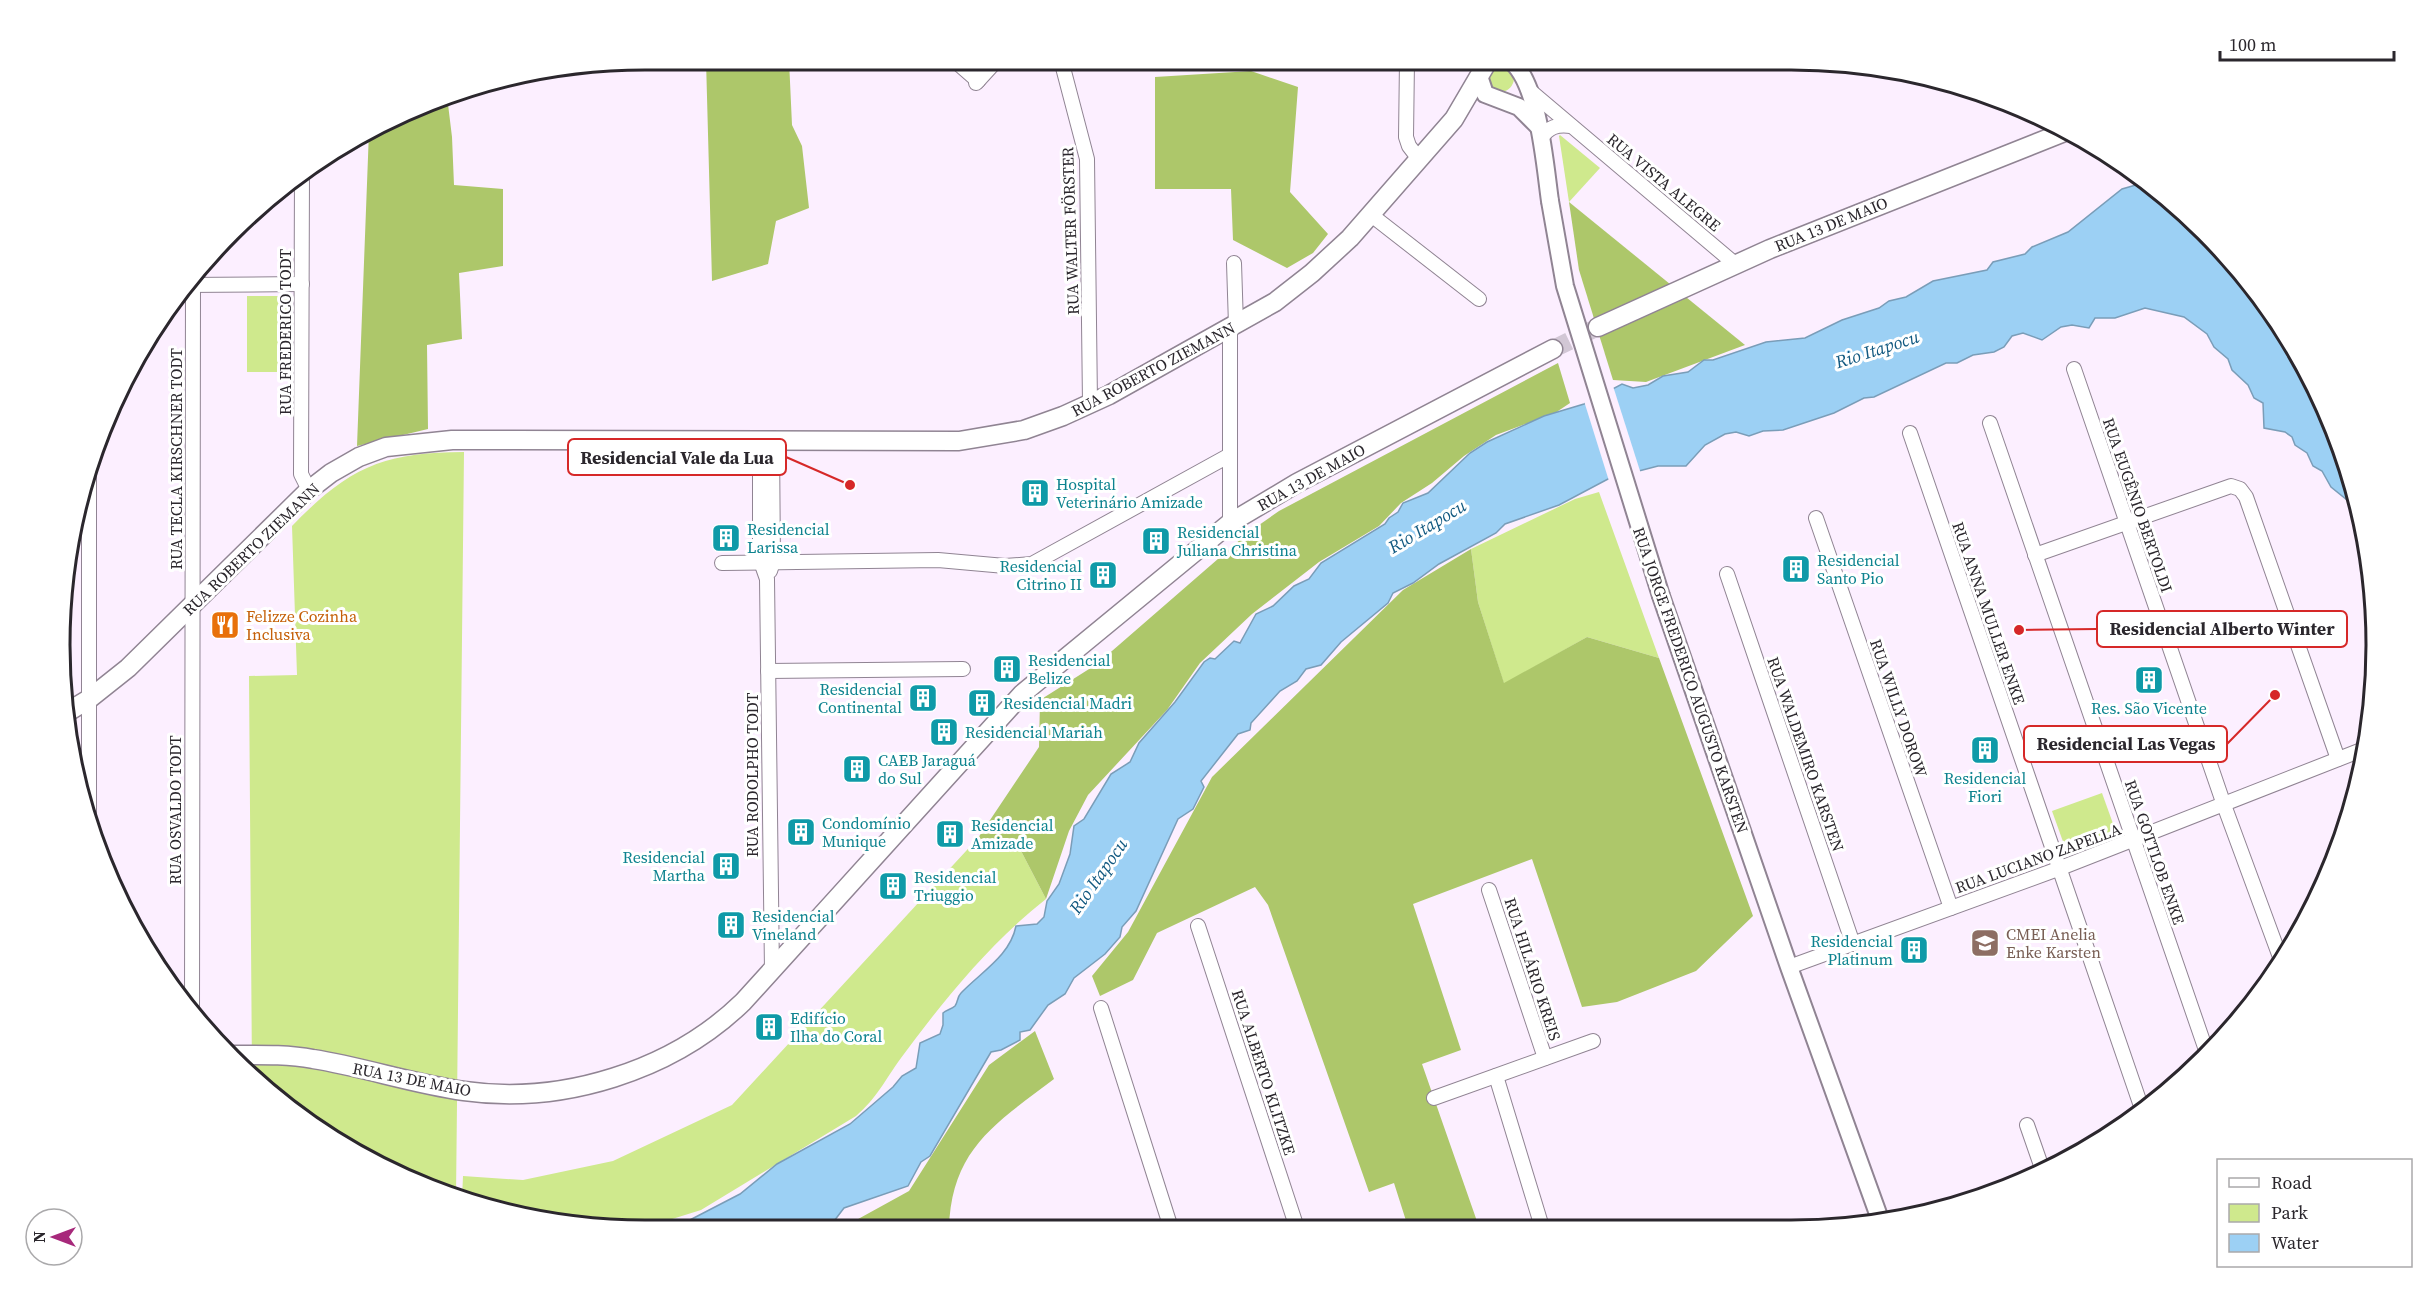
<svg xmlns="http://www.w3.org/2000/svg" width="2436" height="1291" font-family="'Source Serif 4',serif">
<rect width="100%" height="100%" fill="#fcefff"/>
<g fill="#cfe98d">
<circle cx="1500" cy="78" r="14"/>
<path d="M1560,135L1600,168L1569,202L1559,136Z"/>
<rect x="247" y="296" width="42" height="76"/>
<path d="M464,452L456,1197L386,1170L289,1110L252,1075L249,676L297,675L292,526C348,468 383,452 464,452Z"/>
<path d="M1599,492L1659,658L1587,637L1504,684L1478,602L1471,549L1575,499Z"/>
<path d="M2102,793L2116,832L2066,850L2052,811Z"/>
<path d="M978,838L1020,849L1046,899C990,943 943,1001 901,1058C885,1080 877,1098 856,1116L701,1210L637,1230H608L494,1211L462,1199L463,1176L523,1180L613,1161L732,1105Z"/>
</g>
<g fill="#adc76a">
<path d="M706,60H789L792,125L802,146L809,208L776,221L768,264L712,281Z"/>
<path d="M1251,71L1298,87L1290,192L1328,234L1313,253L1287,268L1233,240L1231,189H1155V77Z"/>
<path d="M447,96L452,137L454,185L503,189V266L459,273L462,339L427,345L428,429L357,446L369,131Z"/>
<path d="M1569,202L1745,345L1646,382L1613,380L1579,270Z"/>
<path d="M1558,363L1570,403L1555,413L1496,435L1464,456L1432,483L1401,503L1379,526L1319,562L1252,614L1200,663L1167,710L1088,795L1069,831L1046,899L1020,849L978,838L1039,747L1040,700L1097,664L1249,532L1279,511Z"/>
<path d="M1471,549L1478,602L1504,683L1587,637L1659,658L1753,916L1696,971L1617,1002L1582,1007L1532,859L1413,904L1461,1050L1422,1064L1479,1227H1408L1394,1183L1369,1192L1268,905L1255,887L1157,933L1133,980L1100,996L1092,976L1128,932L1212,777L1403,590Z"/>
<path d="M1035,1031L1054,1079C996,1123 951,1149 949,1229H840L909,1191L989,1065Z"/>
</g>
<path fill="#9cd0f4" stroke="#7a9db8" stroke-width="1.5" d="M2146,182L2231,260L2298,353L2345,458L2357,508L2331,487L2322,471L2313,466L2307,453L2295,445L2292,437L2285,432L2264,428L2263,403L2254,398L2248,385L2232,370L2228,359L2214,347L2207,334L2184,317L2145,308L2115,318H2095L2089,328L2072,325L2061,327L2042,340L2023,333L2012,336L2004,347L1994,352L1973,355L1957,363H1946L1874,397L1864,398L1834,413L1783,430L1763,431L1749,436L1736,432L1725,434L1705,445L1686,466H1658L1608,479L1559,505L1505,524L1496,533L1439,564L1413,583L1393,593L1388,603L1341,642L1321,665L1306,669L1297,681L1280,691L1251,723L1250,730L1238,734L1201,781L1204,787L1193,809L1178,819L1136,911L1122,927L1120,937L1105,954L1074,978L1065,994L1048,1005L1030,1030L1020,1032V1040L1001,1050L991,1052L930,1156L921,1162L908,1186L844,1208L828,1229L662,1230L686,1222L740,1194L777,1164L850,1124L893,1087L902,1076L916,1068L920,1043L940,1034L943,1025V1013C946,1010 952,1009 955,1006C958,1002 957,997 961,993C981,972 1010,956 1016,926L1037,924L1044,917L1047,901L1059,884L1070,854L1074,826L1084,819L1111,774L1130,762L1139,743L1175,702L1204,662L1210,658L1215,659L1234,641L1240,643L1256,614L1273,606L1294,586L1309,579L1321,563L1385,524L1389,518L1398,512L1403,503L1428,493L1470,453L1487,442L1544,416L1584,404L1622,384L1633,388L1648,385L1663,376L1688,372L1704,360H1713L1766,342L1805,338L1842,320L1879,308L1889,301L1906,297L1933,281L1987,270L1993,262L2025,254L2032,247L2068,232L2122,189Z"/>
<path fill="#fcefff" d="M1613,386L1641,474L1609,481L1584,401Z"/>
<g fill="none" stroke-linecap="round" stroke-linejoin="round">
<path stroke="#d2c7d5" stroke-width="18" stroke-dasharray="18 9" stroke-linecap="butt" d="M1553,349L1594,329"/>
<g stroke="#908493" stroke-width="16">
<g id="minor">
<path d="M954,60L978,81"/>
<path d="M1061,60L1087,159L1090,403"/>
<path d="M1407,61L1406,137L1409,146L1419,159"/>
<path d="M976,83L997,60"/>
<path d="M1528,89L1735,264"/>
<path d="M1541,138C1549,127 1557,124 1571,126"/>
<path d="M302,172L301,474L309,490"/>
<path d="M1370,214L1479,299"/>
<path d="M1234,263L1236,325"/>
<path d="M185,285L302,284"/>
<path d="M1230,329V523"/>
<path d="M2074,369L2224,805L2280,957"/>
<path d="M1990,423L2207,1053"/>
<path d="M1910,433L2142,1109"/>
<path d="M760,442V548L761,562L767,579L772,971"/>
<path d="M89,469V823"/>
<path d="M1816,518L1951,908"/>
<path d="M2035,555L2231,486L2240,489L2246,497L2338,759"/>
<path d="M722,563L938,560L1005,566L1032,564L1230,455"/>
<path d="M770,571L773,562L772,442"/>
<path d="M1727,574L1853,944"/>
<path d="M768,671L963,669"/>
<path d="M1489,890L1545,1058"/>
<path d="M1198,926L1297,1228"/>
<path d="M1789,967L2058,869L2364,749"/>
<path d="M1101,1008L1171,1228"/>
<path d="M192,1014L193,275"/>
<path d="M1496,1076L1542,1227"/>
<path d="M1434,1098L1593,1041"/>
<path d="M2027,1125L2043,1171"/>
</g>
</g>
<g stroke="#908493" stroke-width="20">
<g id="tertiary">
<path d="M1511,61C1539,84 1545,166 1550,201"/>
<path d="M1479,76L1485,94L1519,107L1538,126"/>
<path d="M1661,596L1789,967L1881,1222"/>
</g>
</g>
<g stroke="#908493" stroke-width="21">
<g id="secondary">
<path d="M1598,327L1770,249L2067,131"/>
<path d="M66,713L89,699L128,668L309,490L331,473L359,457L386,447L452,440L959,441L1024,430L1063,416L1109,395L1275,302L1312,273L1350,238L1454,119L1488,61"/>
<path d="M230,1055C258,1055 286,1054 313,1059C364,1067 413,1084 464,1091C562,1105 672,1071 743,1002L1022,694L1230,523L1297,483L1553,349"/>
</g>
</g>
<use href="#minor" stroke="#fff" stroke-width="14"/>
<use href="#tertiary" stroke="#fff" stroke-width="16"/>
<use href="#secondary" stroke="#fff" stroke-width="18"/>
<g stroke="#908493" stroke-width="20" stroke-linecap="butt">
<path id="tertiary-bridge" d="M1550,201L1565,286L1661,596"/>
</g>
<use href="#tertiary-bridge" stroke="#fff" stroke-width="16"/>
</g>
<defs>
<g id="building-square" transform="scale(1.5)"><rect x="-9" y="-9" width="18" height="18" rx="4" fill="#0f9aa8" stroke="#fff"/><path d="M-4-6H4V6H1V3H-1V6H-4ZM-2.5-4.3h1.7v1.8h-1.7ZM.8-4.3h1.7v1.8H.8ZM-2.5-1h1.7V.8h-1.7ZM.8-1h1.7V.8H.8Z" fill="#fff"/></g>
<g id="restaurant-square" transform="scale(1.5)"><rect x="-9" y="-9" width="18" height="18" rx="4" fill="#e8710a" stroke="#fff"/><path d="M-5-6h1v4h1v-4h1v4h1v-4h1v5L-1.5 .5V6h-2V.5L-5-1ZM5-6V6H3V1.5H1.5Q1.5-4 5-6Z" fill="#fff"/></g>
<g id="school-square" transform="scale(1.5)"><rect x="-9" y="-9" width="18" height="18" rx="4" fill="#8d6e63" stroke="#fff"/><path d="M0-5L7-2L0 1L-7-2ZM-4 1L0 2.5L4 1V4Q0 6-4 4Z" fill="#fff"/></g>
</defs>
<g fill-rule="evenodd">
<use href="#building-square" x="1035" y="493"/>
<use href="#building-square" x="726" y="538"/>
<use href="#building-square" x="1156" y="541"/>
<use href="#building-square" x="1796" y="569"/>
<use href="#building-square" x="1103" y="575"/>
<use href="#restaurant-square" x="225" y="625"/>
<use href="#building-square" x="1007" y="669"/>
<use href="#building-square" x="2149" y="680"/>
<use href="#building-square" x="923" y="698"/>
<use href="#building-square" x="982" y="703"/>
<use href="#building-square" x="944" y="732"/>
<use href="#building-square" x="1985" y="750"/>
<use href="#building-square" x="857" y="769"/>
<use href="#building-square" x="801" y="832"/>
<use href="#building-square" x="950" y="834"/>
<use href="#building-square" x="726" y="866"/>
<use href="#building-square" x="893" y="886"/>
<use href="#building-square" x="731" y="925"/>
<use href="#school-square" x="1985" y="943"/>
<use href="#building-square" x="1914" y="950"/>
<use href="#building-square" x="769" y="1027"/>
</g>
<g text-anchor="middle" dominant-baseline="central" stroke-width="6" stroke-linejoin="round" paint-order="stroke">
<g font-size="16" fill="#2b272d" stroke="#fff">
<text transform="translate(1664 182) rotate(40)">RUA VISTA ALEGRE</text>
<text transform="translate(1831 224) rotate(-22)">RUA 13 DE MAIO</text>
<text transform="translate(1070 231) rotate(-92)">RUA WALTER FÖRSTER</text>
<text transform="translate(285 332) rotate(-90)">RUA FREDERICO TODT</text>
<text transform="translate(1153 369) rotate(-28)">RUA ROBERTO ZIEMANN</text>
<text transform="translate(176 459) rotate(-90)">RUA TECLA KIRSCHNER TODT</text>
<text transform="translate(1311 477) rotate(-29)">RUA 13 DE MAIO</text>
<text transform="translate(2138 505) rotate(71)">RUA EUGÊNIO BERTOLDI</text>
<text transform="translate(251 549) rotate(-44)">RUA ROBERTO ZIEMANN</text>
<text transform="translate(1989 613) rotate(71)">RUA ANNA MULLER ENKE</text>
<text transform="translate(1691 680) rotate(71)">RUA JORGE FREDERICO AUGUSTO KARSTEN</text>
<text transform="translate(1899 708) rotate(71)">RUA WILLY DOROW</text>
<text transform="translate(1806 754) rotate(71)">RUA WALDEMIRO KARSTEN</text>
<text transform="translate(752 775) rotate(-90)">RUA RODOLPHO TODT</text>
<text transform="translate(175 810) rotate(-90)">RUA OSVALDO TODT</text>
<text transform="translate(2155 852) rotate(71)">RUA GOTTLOB ENKE</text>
<text transform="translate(2038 858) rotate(-20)">RUA LUCIANO ZAPELLA</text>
<text transform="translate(1533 969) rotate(72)">RUA HILÁRIO KREIS</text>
<text transform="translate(1264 1072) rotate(72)">RUA ALBERTO KLITZKE</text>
<text transform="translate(412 1079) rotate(11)">RUA 13 DE MAIO</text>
</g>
<g font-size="16" fill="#0d838f" stroke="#fff" text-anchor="start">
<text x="1056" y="484">Hospital<tspan x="1056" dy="18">Veterinário Amizade</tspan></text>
<text x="747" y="529">Residencial<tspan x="747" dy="18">Larissa</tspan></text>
<text x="1177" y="532">Residencial<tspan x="1177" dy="18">Juliana Christina</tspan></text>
<text x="1817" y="560">Residencial<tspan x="1817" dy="18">Santo Pio</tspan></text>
<text x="1082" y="566" text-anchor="end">Residencial<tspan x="1082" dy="18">Citrino II</tspan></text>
<text x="1028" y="660">Residencial<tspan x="1028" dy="18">Belize</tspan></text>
<text x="902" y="689" text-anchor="end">Residencial<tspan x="902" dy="18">Continental</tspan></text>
<text x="1003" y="703">Residencial Madri</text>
<text x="2149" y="708" text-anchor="middle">Res. São Vicente</text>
<text x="965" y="732">Residencial Mariah</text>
<text x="878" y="760">CAEB Jaraguá<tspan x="878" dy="18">do Sul</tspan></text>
<text x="1985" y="778" text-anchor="middle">Residencial<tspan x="1985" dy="18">Fiori</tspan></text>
<text x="822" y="823">Condomínio<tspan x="822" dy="18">Munique</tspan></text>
<text x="971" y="825">Residencial<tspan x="971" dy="18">Amizade</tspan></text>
<text x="705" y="857" text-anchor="end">Residencial<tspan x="705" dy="18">Martha</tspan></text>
<text x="914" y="877">Residencial<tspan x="914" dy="18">Triuggio</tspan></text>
<text x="752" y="916">Residencial<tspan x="752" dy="18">Vineland</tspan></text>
<text x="1893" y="941" text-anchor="end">Residencial<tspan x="1893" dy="18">Platinum</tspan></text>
<text x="790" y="1018">Edifício<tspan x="790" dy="18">Ilha do Coral</tspan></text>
</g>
<g font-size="16" fill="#c56008" stroke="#fff" text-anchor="start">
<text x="246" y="616">Felizze Cozinha<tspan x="246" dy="18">Inclusiva</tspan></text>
</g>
<g font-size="16" fill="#785e54" stroke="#fff" text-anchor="start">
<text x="2006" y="934">CMEI Anelia<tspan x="2006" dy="18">Enke Karsten</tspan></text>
</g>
<g font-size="18" font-style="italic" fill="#125980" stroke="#fff">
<text transform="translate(1877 349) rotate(-18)">Rio Itapocu</text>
<text transform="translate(1427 526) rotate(-31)">Rio Itapocu</text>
<text transform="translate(1098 876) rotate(-55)">Rio Itapocu</text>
</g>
</g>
<path d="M0 0H2436V1291H0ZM645 70H1791A575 575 0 0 1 2366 645V645A575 575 0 0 1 1791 1220H645A575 575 0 0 1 70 645V645A575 575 0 0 1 645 70Z" fill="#fff" fill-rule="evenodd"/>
<path fill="none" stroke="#2b272d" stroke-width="3" d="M645 70H1791A575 575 0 0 1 2366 645V645A575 575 0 0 1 1791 1220H645A575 575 0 0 1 70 645V645A575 575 0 0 1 645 70Z"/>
<path fill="none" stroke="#d62828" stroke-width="2" d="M850 485L786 457M2019 630L2097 629M2275 695L2227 744"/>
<g fill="#d62828" stroke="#fff" stroke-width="2">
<circle cx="850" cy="485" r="6"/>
<circle cx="2019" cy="630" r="6"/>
<circle cx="2275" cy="695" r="6"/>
</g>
<g fill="#fff" stroke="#d62828" stroke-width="2">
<rect x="568" y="439" width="218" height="36" rx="6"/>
<rect x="2097" y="611" width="250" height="36" rx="6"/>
<rect x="2024" y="726" width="203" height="36" rx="6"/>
</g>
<g font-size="18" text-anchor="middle" font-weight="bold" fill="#2b272d">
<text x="677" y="464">Residencial Vale da Lua</text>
<text x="2222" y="635">Residencial Alberto Winter</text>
<text x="2126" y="750">Residencial Las Vegas</text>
</g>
<rect x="2217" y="1159" width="195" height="108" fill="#ffffff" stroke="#aaa9ab" stroke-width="1.5"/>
<rect x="2229" y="1178" width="30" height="9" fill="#ffffff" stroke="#aaa9ab" stroke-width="1.5"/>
<text x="2271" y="1189" font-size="18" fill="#2b272d">Road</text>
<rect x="2229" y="1204" width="30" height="18" fill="#cfe98d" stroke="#aaa9ab" stroke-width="1.5"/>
<text x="2271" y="1219" font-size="18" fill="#2b272d">Park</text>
<rect x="2229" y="1234" width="30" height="18" fill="#9cd0f4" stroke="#aaa9ab" stroke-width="1.5"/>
<text x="2271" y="1249" font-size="18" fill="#2b272d">Water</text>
<g transform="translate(54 1237) rotate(270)"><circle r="28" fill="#ffffff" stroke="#aaa9ab" stroke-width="1.5"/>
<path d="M0-4.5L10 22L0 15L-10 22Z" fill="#a7297b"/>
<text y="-9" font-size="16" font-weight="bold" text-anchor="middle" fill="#2b272d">N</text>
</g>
<path d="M2220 51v9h174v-9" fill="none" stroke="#2b272d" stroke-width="3"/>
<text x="2229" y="51" font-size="18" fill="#2b272d" stroke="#ffffff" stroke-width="4.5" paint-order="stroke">100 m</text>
</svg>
